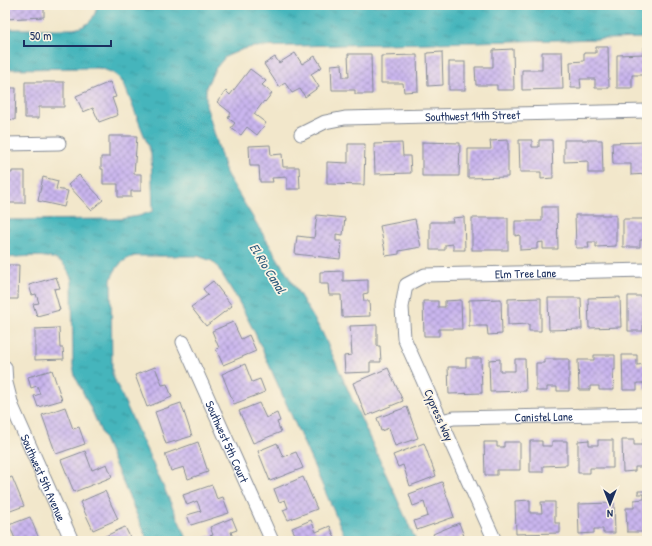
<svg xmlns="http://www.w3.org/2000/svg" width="652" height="546" font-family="'Patrick Hand',sans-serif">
<defs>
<pattern id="water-ripples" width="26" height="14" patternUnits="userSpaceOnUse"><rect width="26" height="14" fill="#45b5bc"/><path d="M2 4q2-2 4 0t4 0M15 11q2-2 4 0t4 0" fill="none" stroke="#39949c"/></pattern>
<pattern id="building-cross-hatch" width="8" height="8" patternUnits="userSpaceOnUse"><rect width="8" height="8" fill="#cab6ee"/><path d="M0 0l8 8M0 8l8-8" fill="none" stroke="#a394c4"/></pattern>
</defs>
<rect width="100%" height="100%" fill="#fcf5e5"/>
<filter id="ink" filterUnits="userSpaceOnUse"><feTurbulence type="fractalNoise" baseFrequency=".025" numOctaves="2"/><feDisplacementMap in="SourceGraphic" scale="8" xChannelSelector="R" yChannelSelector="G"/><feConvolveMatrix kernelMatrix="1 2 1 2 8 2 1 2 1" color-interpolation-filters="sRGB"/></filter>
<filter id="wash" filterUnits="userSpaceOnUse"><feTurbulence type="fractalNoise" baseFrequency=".012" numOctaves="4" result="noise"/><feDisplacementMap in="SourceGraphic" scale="16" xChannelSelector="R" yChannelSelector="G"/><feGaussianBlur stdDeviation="0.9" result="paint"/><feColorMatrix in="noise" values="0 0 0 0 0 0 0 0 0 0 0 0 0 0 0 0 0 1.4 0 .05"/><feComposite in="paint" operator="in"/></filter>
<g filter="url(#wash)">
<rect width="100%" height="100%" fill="#f2e7cb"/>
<path fill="url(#water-ripples)" stroke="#30728d" d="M97,5H647V38L253,47L243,49L225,57L215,69L206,87V105L226,173L322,332L416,541H347L255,333L239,302L217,266L212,261L198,256H135C123,259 115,267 111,280L112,374L188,541H148L92,411L75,376L73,366L72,281C70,275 66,266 61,262C49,253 19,257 5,258V220L120,219L139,216L153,211L151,153L124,84C116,73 110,71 98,68L5,69V29H73C87,27 95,20 97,5Z"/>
<g id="blocks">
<g fill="url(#building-cross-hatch)">
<path d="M5,5H44V17L5,19Z"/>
<path d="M596,47H608L609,88H595V79H580L581,88H571L570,62L584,61V53H596Z"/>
<path d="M644,47H647V75H632V88H617V55L644,54Z"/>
<path d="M513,49L514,90H497V85H476L475,67H493V50Z"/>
<path d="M442,52L443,85L428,86L427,53Z"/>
<path d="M542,52H562L563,89L522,90V70H542Z"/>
<path d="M295,53L302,64L315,56L322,67L311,74L319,87L305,97L300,89L292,93L285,83L279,87L264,64L275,57L279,63Z"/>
<path d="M348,54H371L372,94H355V90H332L331,65L342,64L343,77H349Z"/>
<path d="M417,55L418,91L404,92L403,83H381V56Z"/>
<rect x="449" y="62" width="16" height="28"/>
<path d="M250,69L266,81L262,85L272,93L265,102L264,101L254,114L266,123L257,135L247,127L241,135L231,128L235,123L228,118L231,113L217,102L226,91L230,95Z"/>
<path d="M25,82H64V107H39V118H25Z"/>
<path d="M110,82L116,97L112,98L118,115L99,122L93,108L83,112L76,96Z"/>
<path d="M5,88H16L15,120L6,119Z"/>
<path d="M109,136H137L134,174H141V191H131V197H118V184H103V169H101V157H109Z"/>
<path d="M508,140V177L468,178V149H491L490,141Z"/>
<path d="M519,140H532V147H539V140H552L553,178L541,179V172H520Z"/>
<path d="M564,140H602L603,173H588V161L564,162Z"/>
<path d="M422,142L460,143L459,176H422Z"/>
<path d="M647,142V174L631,175V164H613L612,143Z"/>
<path d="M402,143L403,156H410L411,173L375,174L374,144Z"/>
<path d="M348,144H365L364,185L327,184V162L348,163Z"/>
<path d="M270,145L271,155L282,154L283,167H299L300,189H287V177L272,178L273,182H260L259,166H250L249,146Z"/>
<path d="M12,171H25V203H9V207H5V173H12Z"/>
<path d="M79,175L103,200L91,210L68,185Z"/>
<path d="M43,177L58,181L56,189L68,191L64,207L38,201Z"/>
<path d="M542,207H557L558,249H543V242L537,243V249L520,250V235L515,236V221H542Z"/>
<path d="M645,211H647V240H640V247H623V219H646Z"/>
<path d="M317,215L345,218L343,235L336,234V241H342L340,259L295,254L297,236L314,238Z"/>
<path d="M575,215H616V246L596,247V242H588L589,248H576Z"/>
<path d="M464,217L465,250H453V244L445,245V250H430V222H453L452,218Z"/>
<rect x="472" y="218" width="36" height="32"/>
<path d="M415,219L421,247L399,251V254L386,256L380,226Z"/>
<path d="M5,265H19L18,299H5Z"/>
<path d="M343,271V281L368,280V293L363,294L364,301H369L370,316L342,317L341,295H329L328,284H320V272Z"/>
<path d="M56,277L60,288L54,289L60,310L37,316L33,304L39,303L36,294L32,295L29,285Z"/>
<path d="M213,281L232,306L206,326L191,307L208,295L203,289Z"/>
<path d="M628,296H647V318H643V331H628Z"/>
<path d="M620,297L621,327L589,328L588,298Z"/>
<path d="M541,298V331H529V324L508,325V299Z"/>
<path d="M548,298H581L582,329L549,330Z"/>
<path d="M501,299L502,334L488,335L487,326H469V300Z"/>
<path d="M461,300L462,329H439V336H424L423,301H438V307H445V301Z"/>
<path d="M233,322L241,339L249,335L256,351L223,365L216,349L219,348L212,331Z"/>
<path d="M377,325V346H380L381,362H370V372L345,373L344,356L352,355L350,326Z"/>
<path d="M59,328L60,348H63L64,359L35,360V329Z"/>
<path d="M594,355H615V370H613L614,390H599V386H590V390H579L578,360H594Z"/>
<path d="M622,355H637V365L647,364V389H644V383H637V390H623Z"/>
<path d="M466,358H481L482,393L449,394L448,367H466Z"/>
<path d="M500,359V371H515V359H525L526,391L490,392L489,360Z"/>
<path d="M544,359H569V391H557V387H547V391H536V363H544Z"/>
<path d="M245,364L252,382L260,379L265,392L234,404L222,374Z"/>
<path d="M155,367L162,385L167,384L172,397L147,407L135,375Z"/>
<path d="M388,368L403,401L366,416L353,383Z"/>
<path d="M52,370L62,400L38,407L34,396L40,394L37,386L31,388L28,377Z"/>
<path d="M181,403L192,436L166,444L155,412Z"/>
<path d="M259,403L266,418L277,413L280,421L277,422L281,432L253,443L239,411Z"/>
<path d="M65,407L73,429L79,427L85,444L56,454L42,415Z"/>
<path d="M407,407L418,438L395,446L389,428L381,431L377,418Z"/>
<path d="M643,439H647V467H635V471L623,472L622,440H634V445H643Z"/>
<path d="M589,440V445H598V440H613V468H590V473H578V441Z"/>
<path d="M530,441H542V446H552V441H567V465L543,466V472H530Z"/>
<path d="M198,442L208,472L188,479L184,467L171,471L165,454Z"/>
<path d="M484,442H497V447H504V442H520V470H497V475H485Z"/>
<path d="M277,443L283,457L296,452L303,468L270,481L258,451Z"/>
<path d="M424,443L436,476L410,486L403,465L398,467L393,455Z"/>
<path d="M85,451L92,470L107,464L112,477L74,492L61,460Z"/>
<path d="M12,477L24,506L5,513V480Z"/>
<path d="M303,477L317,509L288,520L283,510L288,508L285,500L279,502L274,489Z"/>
<path d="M442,482L454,517L417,530L414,521L428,516L424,502L413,506L409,494Z"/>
<path d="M212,485L217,499L223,497L229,513L191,525L187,515L201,511L197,501L187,505L183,495Z"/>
<path d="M105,491L118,519L93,530L80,502Z"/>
<path d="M638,491H647V526H643V532H627L626,508H634V500L644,499V494H638Z"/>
<path d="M530,500V513H542L541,502H555V523H560V533L516,534L515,501Z"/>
<path d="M614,503L615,533H603V529H594V533L579,534L578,504Z"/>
<path d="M30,517L40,541H16L9,525Z"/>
<path d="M232,518L237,530L231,532L234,541L241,538L242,541H208L206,537L213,535L210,527Z"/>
<path d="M311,520L316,532L330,526L336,541H298L292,528Z"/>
<path d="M459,523L464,536L459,537L461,541H436L433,534Z"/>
<path d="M125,527L130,537L125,540V541H97V540Z"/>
</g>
</g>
</g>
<g filter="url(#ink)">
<use href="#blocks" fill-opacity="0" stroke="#868b94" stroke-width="1"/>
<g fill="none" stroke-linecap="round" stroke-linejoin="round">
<g stroke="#868b94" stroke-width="15">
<g id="street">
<path id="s1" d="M301,134L325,122L345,118L647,111"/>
<path d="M5,144L59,143"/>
<path id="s2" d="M183,342L272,541"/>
<path id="s3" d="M5,367L6,383L12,406L72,541"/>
<path id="s4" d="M441,421L454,418L647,414"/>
<path id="s5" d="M495,541L404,338L402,307L406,285L425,275L647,270"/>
</g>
</g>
<use href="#street" stroke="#fff" stroke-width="13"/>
</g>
</g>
<g text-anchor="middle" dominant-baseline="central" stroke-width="3.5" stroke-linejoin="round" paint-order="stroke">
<g font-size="12" fill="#1b2f5e" stroke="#fcf5e5">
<text stroke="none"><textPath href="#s1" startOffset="175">Southwest 14th Street</textPath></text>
<text stroke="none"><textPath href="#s5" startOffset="398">Elm Tree Lane</textPath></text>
<text transform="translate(439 415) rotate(66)">Cypress Way</text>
<text stroke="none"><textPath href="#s4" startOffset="103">Canistel Lane</textPath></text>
<text stroke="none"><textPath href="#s2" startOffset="109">Southwest 5th Court</textPath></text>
<text stroke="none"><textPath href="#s3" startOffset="118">Southwest 5th Avenue</textPath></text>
</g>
<g font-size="13" font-style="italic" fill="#28577a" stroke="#fcf5e5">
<text transform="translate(268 268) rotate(58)">El Rio Canal</text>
</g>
</g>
<rect width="652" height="546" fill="none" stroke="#fcf5e5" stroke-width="20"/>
<g transform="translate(610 504) rotate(180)" stroke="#fcf5e5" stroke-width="3" paint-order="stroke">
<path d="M0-3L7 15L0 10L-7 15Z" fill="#1b2f5e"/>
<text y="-6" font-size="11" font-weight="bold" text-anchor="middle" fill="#1b2f5e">N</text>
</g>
<path d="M24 40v6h87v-6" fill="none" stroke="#1b2f5e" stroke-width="2"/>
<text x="30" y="40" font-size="12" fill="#1b2f5e" stroke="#fcf5e5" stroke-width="3" paint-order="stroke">50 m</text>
</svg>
